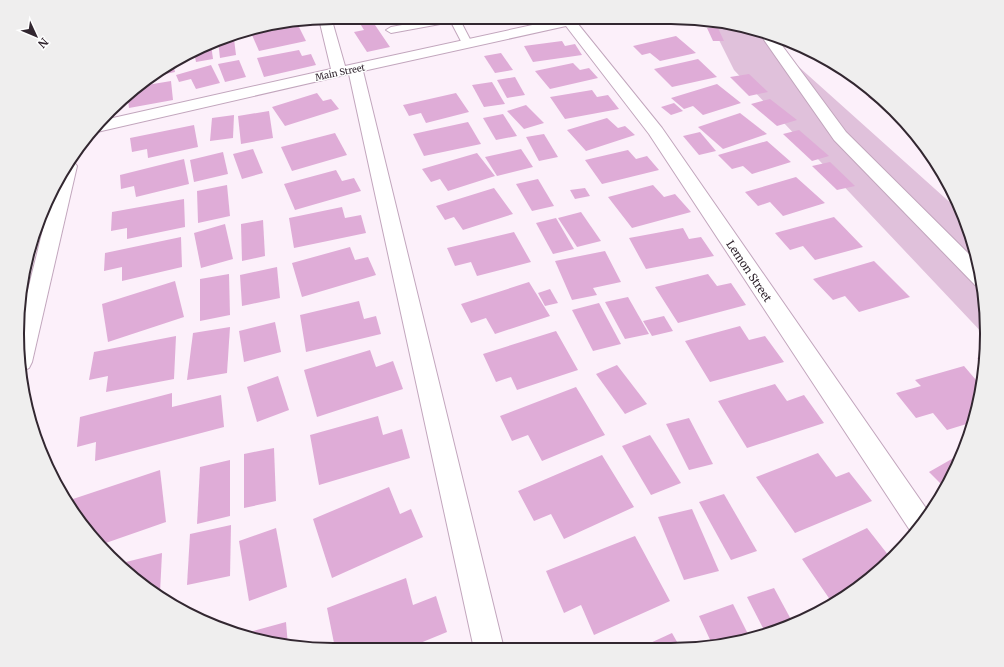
<svg xmlns="http://www.w3.org/2000/svg" width="1004" height="667" font-family="Merriweather,serif">
<rect width="100%" height="100%" fill="#fcf0fa"/>
<path fill="#e0c1db" d="M709,20L780,40V50L964,215L981,272L987,338L734,70Z"/>
<g fill="#dfacd7">
<path d="M356,17L409,18L375,25L390,47L367,52L354,32L364,30Z"/>
<path d="M298,25L306,41L259,51L252,35Z"/>
<path d="M707,28H718L724,41H713Z"/>
<path d="M676,36L696,53L660,61L650,53L642,55L633,46Z"/>
<path d="M234,39L236,55L220,58L218,41Z"/>
<path d="M562,41L565,46L575,44L582,55L533,62L524,46Z"/>
<path d="M211,44L213,59L196,62L194,52Z"/>
<path d="M299,50L302,56L311,54L316,65L264,77L257,58Z"/>
<path d="M501,53L513,70L495,73L484,56Z"/>
<path d="M698,59L717,77L672,87L654,69Z"/>
<path d="M239,60L246,77L225,82L218,64Z"/>
<path d="M173,63L175,72L151,77L157,70Z"/>
<path d="M573,63L580,70L589,68L598,78L550,89L535,71Z"/>
<path d="M211,65L220,83L196,89L191,79L179,82L176,75Z"/>
<path d="M749,74L768,92L749,96L730,77Z"/>
<path d="M515,77L525,95L507,98L497,80Z"/>
<path d="M171,81L173,100L129,108L128,100H126L141,86Z"/>
<path d="M492,82L505,104L484,107L472,85Z"/>
<path d="M717,84L741,103L703,115L693,106L684,109L671,98Z"/>
<path d="M592,90L597,97L608,95L619,109L565,119L550,97Z"/>
<path d="M317,93L323,101L331,99L339,109L285,126L272,107Z"/>
<path d="M456,93L469,112L426,123L421,113L409,116L403,105Z"/>
<path d="M874,95L894,110L898,114L894,115L868,97Z"/>
<path d="M770,99L797,120L777,126L751,104Z"/>
<path d="M674,103L683,111L671,115L661,107Z"/>
<path d="M526,105L544,123L524,129L507,111Z"/>
<path d="M269,111L273,138L241,144L238,116Z"/>
<path d="M740,113L767,134L723,149L698,127Z"/>
<path d="M503,114L517,136L496,140L483,118Z"/>
<path d="M234,115L233,138L210,141L212,118Z"/>
<path d="M607,118L618,128L625,126L635,135L586,151L567,130Z"/>
<path d="M468,122L481,144L424,156L413,134Z"/>
<path d="M194,125L198,147L148,158L147,149L132,152L130,138Z"/>
<path d="M799,130L829,156L812,161L783,134Z"/>
<path d="M700,132L716,151L699,155L683,136Z"/>
<path d="M335,133L347,155L292,171L281,147Z"/>
<path d="M544,134L558,157L539,161L526,137Z"/>
<path d="M767,141L791,162L752,174L743,166L732,169L718,155Z"/>
<path d="M253,149L263,173L242,179L233,154Z"/>
<path d="M521,149L533,167L497,176L485,157Z"/>
<path d="M628,150L636,159L647,156L659,170L602,184L585,160Z"/>
<path d="M223,152L228,174L194,182L190,160Z"/>
<path d="M477,153L495,176L448,191L440,179L431,182L422,169Z"/>
<path d="M184,159L189,184L136,197L134,186L121,189L120,175Z"/>
<path d="M830,162L855,186L837,190L812,166Z"/>
<path d="M336,170L342,181L354,178L361,191L295,210L284,184Z"/>
<path d="M796,177L825,203L783,216L770,202L758,206L745,192Z"/>
<path d="M538,179L554,206L532,211L516,184Z"/>
<path d="M227,185L230,216L198,223L197,191Z"/>
<path d="M653,185L664,197L675,194L691,212L632,228L608,197Z"/>
<path d="M494,188L513,214L463,230L454,217L445,220L436,206Z"/>
<path d="M585,188L590,196L575,199L570,190Z"/>
<path d="M184,199L185,227L127,239V228L111,231L112,212Z"/>
<path d="M342,207L345,218L361,215L366,233L294,248L289,218Z"/>
<path d="M581,212L601,241L577,247L558,218Z"/>
<path d="M834,217L863,247L815,260L803,246L790,250L775,233Z"/>
<path d="M556,218L574,249L553,254L536,223Z"/>
<path d="M263,220L265,256L242,261L241,224Z"/>
<path d="M225,224L233,259L201,268L194,233Z"/>
<path d="M683,228L689,239L701,237L714,256L646,269L629,238Z"/>
<path d="M514,232L531,262L477,276L471,262L455,266L447,248Z"/>
<path d="M181,237L182,267L122,281V267L104,271L105,253Z"/>
<path d="M350,247L355,260L368,257L376,275L302,297L292,263Z"/>
<path d="M605,251L621,282L593,288L597,295L572,300L555,261Z"/>
<path d="M874,261L910,297L859,312L845,296L833,300L813,279Z"/>
<path d="M277,267L280,298L242,306L240,275Z"/>
<path d="M229,274L230,315L200,321V279Z"/>
<path d="M708,274L717,286L731,283L746,305L678,323L655,287Z"/>
<path d="M175,281L184,317L108,342L102,304Z"/>
<path d="M529,282L550,316L495,334L486,318L471,323L461,304Z"/>
<path d="M550,289L558,303L545,306L538,293Z"/>
<path d="M628,297L649,334L625,339L605,302Z"/>
<path d="M359,301L364,319L376,316L381,334L306,352L300,315Z"/>
<path d="M599,303L621,344L593,351L572,310Z"/>
<path d="M664,316L673,331L652,336L643,321Z"/>
<path d="M275,322L281,352L244,362L239,331Z"/>
<path d="M740,326L749,340L765,336L784,362L710,382L685,341Z"/>
<path d="M230,327L227,373L187,380L193,333Z"/>
<path d="M556,331L578,370L517,390L511,377L496,382L483,354Z"/>
<path d="M176,336L174,379L106,392L108,376L89,380L94,352Z"/>
<path d="M370,350L376,367L393,361L403,389L317,417L304,370Z"/>
<path d="M985,356L984,366L977,358Z"/>
<path d="M617,365L647,404L625,414L596,374Z"/>
<path d="M964,366L982,387L981,395L973,422L947,430L933,413L916,418L896,393L921,386L915,380Z"/>
<path d="M278,376L289,410L257,422L247,387Z"/>
<path d="M775,384L787,401L804,395L824,423L747,448L718,401Z"/>
<path d="M576,387L605,435L542,461L528,435L512,441L500,416Z"/>
<path d="M172,393V407L221,395L224,427L95,461L96,442L77,447L80,417Z"/>
<path d="M378,416L383,435L402,429L410,458L319,485L310,435Z"/>
<path d="M689,418L713,464L689,470L666,424Z"/>
<path d="M650,435L681,483L651,495L622,446Z"/>
<path d="M274,448L276,501L244,508V454Z"/>
<path d="M964,452L963,454L945,488L929,472Z"/>
<path d="M818,453L836,477L849,472L872,501L795,533L756,477Z"/>
<path d="M602,455L634,507L564,539L551,514L534,521L518,491Z"/>
<path d="M230,460V516L197,524L200,467Z"/>
<path d="M160,470L166,522L100,545L67,501Z"/>
<path d="M389,487L400,514L411,509L423,537L332,578L313,519Z"/>
<path d="M724,494L757,551L731,560L699,502Z"/>
<path d="M692,509L719,571L684,580L658,517Z"/>
<path d="M231,525L230,576L187,585L190,534Z"/>
<path d="M276,528L287,587L249,601L239,541Z"/>
<path d="M867,528L889,556L900,551L894,557L847,597L833,604L802,559Z"/>
<path d="M635,536L670,601L594,635L581,605L564,613L546,571Z"/>
<path d="M162,553L160,593L118,564Z"/>
<path d="M406,578L413,605L436,596L447,632L408,648H335L327,608Z"/>
<path d="M774,588L794,625L766,634L747,597Z"/>
<path d="M733,604L750,638L732,644L713,646L699,616Z"/>
<path d="M286,622L288,646L246,633Z"/>
<path d="M672,633L681,649L635,650Z"/>
</g>
<g fill="none" stroke-linecap="round" stroke-linejoin="round">
<g stroke="#c2a6bd" stroke-width="2">
<path id="service" d="M441,18H461L460,20L472,43L471,45H463L451,22L391,33L386,30L391,27Z"/>
</g>
<g stroke="#c2a6bd" stroke-width="2">
<g id="minor">
<path d="M331,17L345,66L560,19H589L587,22L578,24L662,128L930,514L913,535L649,134L566,26L363,71L504,649H474L349,74L97,132L93,131L104,120L331,69L319,19Z"/>
<path d="M763,35L778,40L846,132L979,264L982,287L975,285L834,140L762,37Z"/>
<path d="M71,161L74,162L77,166L32,362L29,368L22,371L19,326L52,193Z"/>
</g>
</g>
<use href="#service" fill="#fff" fill-rule="evenodd"/>
<use href="#minor" fill="#fff" fill-rule="evenodd"/>
</g>
<g text-anchor="middle" dominant-baseline="central" stroke-width="3" stroke-linejoin="round" paint-order="stroke">
<g font-size="9" fill="#322730" stroke="#fff">
<text transform="translate(340 72) rotate(-12)">Main Street</text>
</g>
<g font-size="11" fill="#322730" stroke="#fff">
<text transform="translate(749 271) rotate(56)">Lemon Street</text>
</g>
</g>
<path d="M0 0H1004V667H0ZM333 24H671A309 309 0 0 1 980 333V334A309 309 0 0 1 671 643H333A309 309 0 0 1 24 334V333A309 309 0 0 1 333 24Z" fill="#efeeee" fill-rule="evenodd"/>
<path fill="none" stroke="#322730" stroke-width="2" d="M333 24H671A309 309 0 0 1 980 333V334A309 309 0 0 1 671 643H333A309 309 0 0 1 24 334V333A309 309 0 0 1 333 24Z"/>
<g transform="translate(36 36) rotate(134)" stroke="#ffffff" stroke-width="3" paint-order="stroke">
<path d="M0-3L7 15L0 10L-7 15Z" fill="#322730"/>
<text y="-6" font-size="11" font-weight="bold" text-anchor="middle" fill="#322730">N</text>
</g>
</svg>
